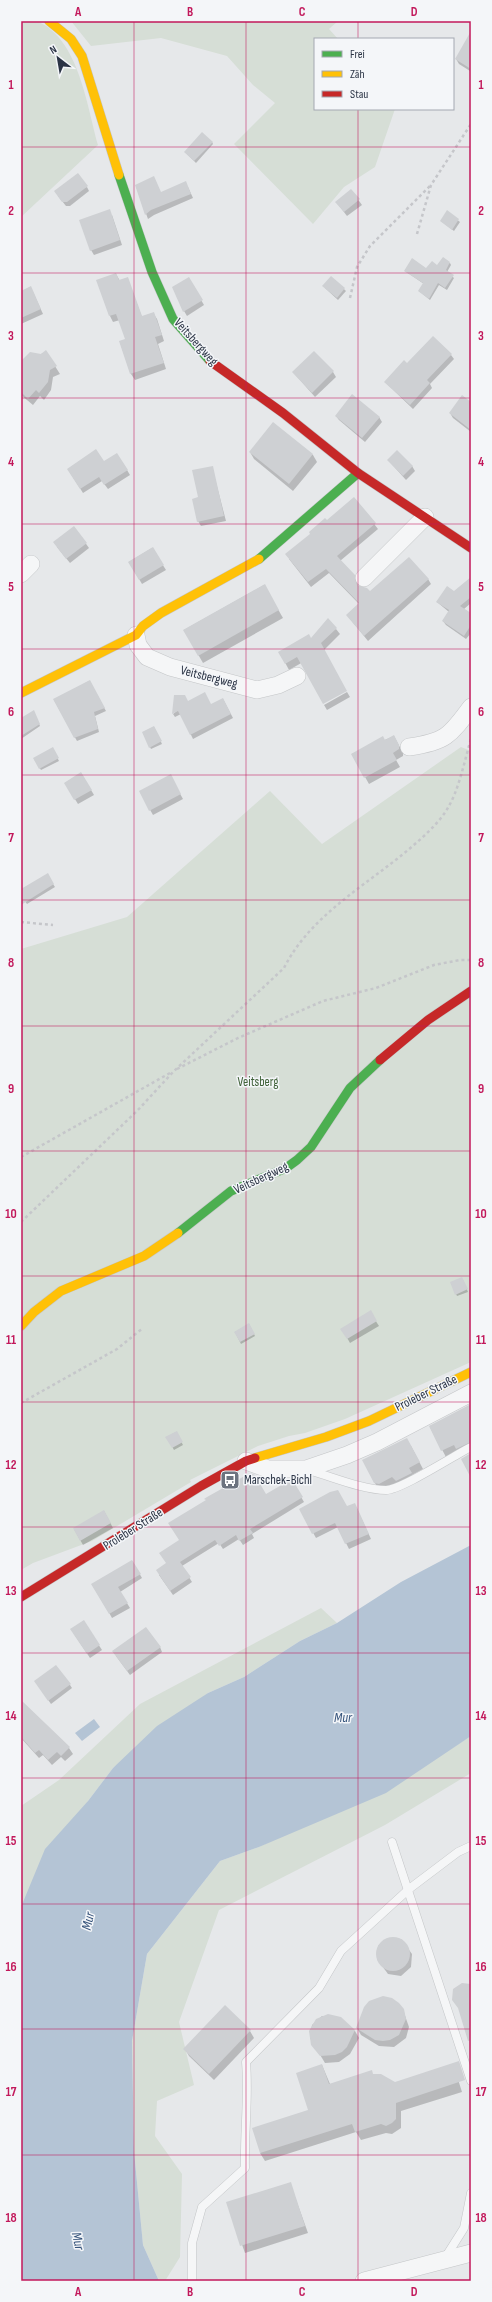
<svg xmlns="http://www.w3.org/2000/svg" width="492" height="2302" font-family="'Sofia Sans Condensed',sans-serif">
<rect width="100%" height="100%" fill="#e6e8ea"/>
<g fill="#d6ded6">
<path d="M21,21C26,21 34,20 39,22C79,41 87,106 98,145L21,217Z"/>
<path d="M71,21H338L329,29L338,39H315V109H395L375,167L344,187L313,224L234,144L275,103L253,85L227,56L161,38L91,46Z"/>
<path d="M461,747L471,751V1362L345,1419L305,1433L289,1436L258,1446L190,1480L191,1482L92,1541L33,1563L21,1570V949L127,917L270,791L322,844Z"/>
<path d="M321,1608L337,1623L300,1641L244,1677L208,1693L113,1768L88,1801L21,1907V1806L59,1780L140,1704Z"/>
<path d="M471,1736V1773L385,1825L219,1910L179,2022L194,2085L157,2101L155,2136L182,2174L180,2257L165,2281H159L143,2245L134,2151L132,2041L147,1954L220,1861L259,1847L441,1755Z"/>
</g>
<g fill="#b4c4d5">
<path d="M471,1545V1736L386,1793L259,1847L220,1861L147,1954L132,2041L134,2151L143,2245L159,2281H21V1907L45,1849L88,1801L113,1768L157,1726L208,1693L244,1677L300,1641L337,1623L401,1582Z"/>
<path d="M94,1719L100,1727L82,1741L75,1733Z"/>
</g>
<g fill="#0003">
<path d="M471,43V69L470,71L459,64L456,59Z"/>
<path d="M212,142L213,144L196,163L185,152Z"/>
<path d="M136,186L161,193L188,187L193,198L154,215L148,219Z"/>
<path d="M87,187L89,191L70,206H66L58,196Z"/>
<path d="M351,190L362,205L347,216L337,203Z"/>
<path d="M447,212L460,222L454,231L441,221Z"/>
<path d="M112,215L122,245L94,255L91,250Z"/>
<path d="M450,263L451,265L447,272L454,278L447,290L439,285L430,300L419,291L424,284L405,271L427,269Z"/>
<path d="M116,274L120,281L127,278L142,317L153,313L157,319L164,341L158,344L166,369L135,380L131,374L120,342L127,339L120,320L113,322L110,316Z"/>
<path d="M331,277L346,291L338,300L325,288Z"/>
<path d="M188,278L204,305L187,316L184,311Z"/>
<path d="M21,292H33L43,314L21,324Z"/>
<path d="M46,352L60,374L53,377L51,390L44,400L40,396L33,405L21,395V362Z"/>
<path d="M451,355L454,359L430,384L432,388L413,409L385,382L407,364Z"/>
<path d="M293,372H333L336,377L315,397Z"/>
<path d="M471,403V432L453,418L450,413Z"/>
<path d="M336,416L379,417L382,422L365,442L339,420Z"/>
<path d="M273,423L313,455L317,462L293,491L254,459L250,452Z"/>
<path d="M388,460L412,466L415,471L406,480Z"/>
<path d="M104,462L127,470L130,475L108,489L102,481L83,493L71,474Z"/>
<path d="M212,467L226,521L201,526L198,521L199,498Z"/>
<path d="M354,498L378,529L340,561L354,575L358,586L370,593L428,579L431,584L368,641L347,615L359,604L329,573L311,587L289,559L327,522Z"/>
<path d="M74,527L89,548L70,563L57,547Z"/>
<path d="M152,548L166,570L142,584L129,562Z"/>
<path d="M471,578V603L464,609L471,614V633L466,639L446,625L443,621L449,612L437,602L454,592Z"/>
<path d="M264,585L283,618L203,663L184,630Z"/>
<path d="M336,629L340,634L324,650L289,670L280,653Z"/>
<path d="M89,681L106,711L95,716L99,732L77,741L54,700Z"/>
<path d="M347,692L350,697L327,710L324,705Z"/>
<path d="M223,699L233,718L193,739L181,714L175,717L173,714L188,702L211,706Z"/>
<path d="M34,712L40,726L21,739V717L22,719Z"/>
<path d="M154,727L162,744L151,749L143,733Z"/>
<path d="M394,736L403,753V756L396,760L400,767L369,784L352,754Z"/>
<path d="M53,749L59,761L41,770L34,759Z"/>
<path d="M81,773L94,795L78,804L65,783Z"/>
<path d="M170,776L183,799L153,815L140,792Z"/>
<path d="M47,875L55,887L27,904L21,896V890Z"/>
<path d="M463,1280L468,1292L457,1296L451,1283Z"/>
<path d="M370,1312L379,1326L350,1343L342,1329Z"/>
<path d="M249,1324L255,1336L241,1344L235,1332Z"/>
<path d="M471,1405V1450L446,1457L430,1427Z"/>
<path d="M176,1432L183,1445L174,1450L167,1437Z"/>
<path d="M411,1446L423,1469L412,1475L415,1481L379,1490L375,1483Z"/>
<path d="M291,1480L304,1502L252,1534L254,1538L243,1545L239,1539L223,1549L219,1543L182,1566L192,1582L173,1595L159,1575L266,1495Z"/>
<path d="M347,1508L357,1509L371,1539L349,1549L338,1527L316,1538L300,1509Z"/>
<path d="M104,1511L113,1528L83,1545L74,1529Z"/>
<path d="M132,1561L142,1578L120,1592L130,1608L112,1618L93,1584Z"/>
<path d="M83,1621L102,1650L90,1658L74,1634Z"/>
<path d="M160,1647L162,1652L130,1675L116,1656Z"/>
<path d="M38,1685H70L72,1688L51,1704Z"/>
<path d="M21,1701L69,1748L73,1754L65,1761L61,1757L52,1765L43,1755L39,1758L21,1738Z"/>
<path d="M388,1938L401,1939L412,1954L411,1967L401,1976L388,1974L377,1959L378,1946Z"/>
<path d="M403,2010L409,2027L406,2038L394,2047L379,2046L361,2035L357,2028Z"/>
<path d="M322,2016L355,2031L359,2038L350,2054L339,2062L325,2063L310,2038L312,2025Z"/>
<path d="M250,2031L254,2038L214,2080L189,2056L185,2049Z"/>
<path d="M322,2065L330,2084L395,2083L456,2073L462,2092L401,2111V2128L392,2134L386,2133L361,2140L356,2132L265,2161L260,2153L310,2111Z"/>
<path d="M290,2183L308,2233L245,2253L227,2203Z"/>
</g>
<g fill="#ced0d3">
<path d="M471,31V69L455,59Z"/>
<path d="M202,132L213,142L194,161L184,152Z"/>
<path d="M78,173L88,186L67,202H62L54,191Z"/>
<path d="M154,176L161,192L186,181L191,194L151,210L145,215L135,185Z"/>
<path d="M351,189L360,199L344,212L335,202Z"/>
<path d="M110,209L120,240L90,251L79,220Z"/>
<path d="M447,210L459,219L452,230L440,221Z"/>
<path d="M443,257L450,262L446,270L454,275L445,288L438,283L429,299L418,291L423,283L404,271L412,258L426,268L432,261L437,265Z"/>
<path d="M116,273L119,280L128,277L142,316L154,312L162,335L155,337L164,363L130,374L119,341L125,339L116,314L109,316L96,280Z"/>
<path d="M331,276L345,288L337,298L322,286Z"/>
<path d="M189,277L203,300L183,312L172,287Z"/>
<path d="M31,286L41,309L21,318V291Z"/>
<path d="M433,336L452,354L427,380L430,383L410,405L384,382L404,360L407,363Z"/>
<path d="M46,350L57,366L50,370L48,382L39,393L36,390L28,399L21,392V361L30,352L41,354Z"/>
<path d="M314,351L334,371L312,393L292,372Z"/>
<path d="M352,394L380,417L362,438L335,416Z"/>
<path d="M462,395L471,402V430L449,413Z"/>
<path d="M273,422L313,454L289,484L249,452Z"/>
<path d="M96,449L104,461L117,453L128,470L104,485L99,477L80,489L67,469Z"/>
<path d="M397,450L413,466L403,476L387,460Z"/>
<path d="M213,466L224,516L197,522L192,499L198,497L192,470Z"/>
<path d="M354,497L376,523L337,556L355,575L357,585L367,588L370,591L409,557L429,579L364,636L346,615L359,603L326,569L308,582L285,554L310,534L309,532L325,518L327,520Z"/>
<path d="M74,526L87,543L66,559L53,542Z"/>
<path d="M153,547L164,565L139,580L128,562Z"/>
<path d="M471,577V597L460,606L471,613V625L464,636L442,621L449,610L436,602L447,586L454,591Z"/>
<path d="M265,584L279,610L198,656L183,630Z"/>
<path d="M328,618L337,628L321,643L347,691L323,704L297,657L285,664L278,652L309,634L311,638Z"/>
<path d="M90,680L105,708L94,712L98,729L74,738L53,699Z"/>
<path d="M205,692L211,704L223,698L231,714L190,735L178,711L172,714L174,695H185L188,701Z"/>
<path d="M34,710L40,724L21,736V718Z"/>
<path d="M154,726L162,741L149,748L142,732Z"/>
<path d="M394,735L399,745V749L393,753L397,760L364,778L351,754L383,736L385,740Z"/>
<path d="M53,747L59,758L39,769L33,758Z"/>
<path d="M81,772L92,790L74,800L64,783Z"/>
<path d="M171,774L181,794L149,811L139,791Z"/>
<path d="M48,873L54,884L21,905V889Z"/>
<path d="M462,1277L468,1289L455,1295L450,1282Z"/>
<path d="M371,1310L377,1321L347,1339L340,1329Z"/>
<path d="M249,1323L255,1334L240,1342L234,1332Z"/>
<path d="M471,1404V1442L456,1449L454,1445L441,1451L429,1426Z"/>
<path d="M177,1431L183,1442L172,1448L165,1437Z"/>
<path d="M407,1438L420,1462L409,1468L412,1473L396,1481L392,1477L379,1484L374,1483L362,1460Z"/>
<path d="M471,1453V1478L461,1459Z"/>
<path d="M250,1473L255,1475L266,1494L292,1479L303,1497L250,1529L253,1533L239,1541L236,1535L219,1546L215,1540L180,1562L191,1577L170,1591L156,1570L166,1563L159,1553L179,1540L168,1523L206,1500L204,1499L207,1497Z"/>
<path d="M338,1490L347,1506L355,1503L369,1534L345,1544L335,1523L312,1534L299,1509L330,1492Z"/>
<path d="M104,1510L111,1523L80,1541L73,1528Z"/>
<path d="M132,1560L141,1574L118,1587L128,1603L109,1614L91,1584Z"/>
<path d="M84,1620L100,1645L87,1654L70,1629Z"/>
<path d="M146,1627L161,1647L127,1671L112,1651Z"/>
<path d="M56,1665L71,1684L48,1701L34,1681Z"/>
<path d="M21,1700L70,1747L61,1756L57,1752L48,1760L39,1750L35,1753L21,1737Z"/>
<circle cx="393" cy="1954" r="17"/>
<path d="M462,1983L471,1984V2040L468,2041L458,2008L452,2000L453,1989Z"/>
<path d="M383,1996L392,1998L399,2003L404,2009L406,2019L399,2035L390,2040L383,2041L375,2040L356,2028L364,2007L369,2001Z"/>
<path d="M225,2005L251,2030L209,2074L183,2049Z"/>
<path d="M328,2014L341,2017L355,2030L347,2047L342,2052L335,2055L320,2056L311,2045L309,2031L316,2019Z"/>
<path d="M459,2061L465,2080L396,2103V2119L392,2123L386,2126L381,2124L355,2132L352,2124L260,2153L252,2128L308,2110L296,2073L322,2064L329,2084L372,2070L373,2074H381L395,2082Z"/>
<path d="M291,2182L305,2226L240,2246L226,2202Z"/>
</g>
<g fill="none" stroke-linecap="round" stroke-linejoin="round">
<g stroke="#c4c6c8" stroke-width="9">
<g id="lane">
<path d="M311,1471C333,1477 363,1490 386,1490C401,1490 453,1456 471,1447"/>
<path d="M392,1842L471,2081"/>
<path d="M445,2258L464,2228L471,2193"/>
<path d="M192,2281V2243L202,2207L245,2168C244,2133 249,2097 246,2062L319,1988L341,1951L409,1889L458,1852L471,1846"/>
</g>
</g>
<g stroke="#c4c6c8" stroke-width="18">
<g id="street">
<path d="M21,574L31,564"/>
<path d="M364,578L425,517"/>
<path d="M136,635L138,645L147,657L170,667L257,690L278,685L297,676"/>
<path d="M409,747C445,742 450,736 471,707"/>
<path d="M246,1461L268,1469H306L347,1455L377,1442L471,1393"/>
<path d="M364,2281L471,2253"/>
</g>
</g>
<g stroke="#c4c6c8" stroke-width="10">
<g id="fast">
<path d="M119,175L152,272L173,319L210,361"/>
<path d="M259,559L358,473"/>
<path d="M178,1233L231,1191L286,1168L297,1160L311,1147L350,1088L380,1060"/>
</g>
</g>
<g stroke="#c4c6c8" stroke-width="10">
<g id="slow">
<path d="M49,21L71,39L82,56L119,175"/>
<path d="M21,693L136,635L143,626L161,613L259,559"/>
<path d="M21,1326L34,1312L61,1291L144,1256L178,1233"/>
<path d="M255,1458L326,1437L369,1421L471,1372"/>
</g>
</g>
<g stroke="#c4c6c8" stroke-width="10">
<g id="jam">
<path d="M210,361L283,413L358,473L471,548"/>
<path d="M380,1060L428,1020L471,991"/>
<path d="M21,1597L201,1486L246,1461L255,1458"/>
</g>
</g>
<g stroke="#c5c6ca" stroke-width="2.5" stroke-dasharray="3 3" stroke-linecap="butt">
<path d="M417,234L431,185L471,124"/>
<path d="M350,298L357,267L370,246L431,185"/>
<path d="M21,922L53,925"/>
<path d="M177,1069L238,1038L323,1001L376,988L434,965L460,960H471"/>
<path d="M21,1157L170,1073"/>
<path d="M21,1222L137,1111L174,1071L284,968C310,916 365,886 408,850C422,838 436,826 446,811C459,791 464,762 471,739"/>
<path d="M21,1403L117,1349L143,1328"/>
</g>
<use href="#lane" stroke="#f5f6f7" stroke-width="8"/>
<use href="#street" stroke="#f5f6f7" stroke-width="17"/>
<use href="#fast" stroke="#4caf50" stroke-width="9"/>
<use href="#slow" stroke="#ffc107" stroke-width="9"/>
<use href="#jam" stroke="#c62828" stroke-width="9"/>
</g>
<path fill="none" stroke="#c2185b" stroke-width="1" stroke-opacity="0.55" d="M134,21V2281M246,21V2281M358,21V39M358,109V2281M21,147H471M21,273H471M21,398H471M21,524H471M21,649H471M21,775H471M21,900H471M21,1026H471M21,1151H471M21,1276H471M21,1402H471M21,1527H471M21,1653H471M21,1778H471M21,1904H471M21,2029H471M21,2155H471"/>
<defs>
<g id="bus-square" transform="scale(1)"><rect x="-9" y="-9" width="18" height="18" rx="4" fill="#6c737f" stroke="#f4f6f9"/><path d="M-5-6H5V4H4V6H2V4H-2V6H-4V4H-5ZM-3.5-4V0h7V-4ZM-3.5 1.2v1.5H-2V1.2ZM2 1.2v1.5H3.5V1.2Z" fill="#fff"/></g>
</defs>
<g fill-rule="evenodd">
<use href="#bus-square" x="230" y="1480"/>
</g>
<g text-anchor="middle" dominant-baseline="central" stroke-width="3" stroke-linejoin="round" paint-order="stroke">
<g font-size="13" fill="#2b3445" stroke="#f4f6f9">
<text transform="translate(196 342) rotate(48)">Veitsbergweg</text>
<text transform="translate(209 677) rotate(14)">Veitsbergweg</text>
<text transform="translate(261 1178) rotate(-25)">Veitsbergweg</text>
<text transform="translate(426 1393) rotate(-26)">Proleber Straße</text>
<text transform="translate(133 1529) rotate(-32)">Proleber Straße</text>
</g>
<g font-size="13" fill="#3f6138" stroke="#f4f6f9">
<text x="258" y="1082">Veitsberg</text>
</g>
<g font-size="13" fill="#2b3445" stroke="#f4f6f9" text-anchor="start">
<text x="244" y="1480">Marschek-Bichl</text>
</g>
<g font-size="14" font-style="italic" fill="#34527a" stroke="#f4f6f9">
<text x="343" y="1717">Mur</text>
<text transform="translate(88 1921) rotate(-78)">Mur</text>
<text transform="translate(78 2241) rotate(78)">Mur</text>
</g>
</g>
<rect width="492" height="2302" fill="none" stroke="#f4f6f9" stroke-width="44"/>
<rect x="314" y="38" width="140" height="72" fill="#f4f6f9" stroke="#a4a8b1"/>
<rect x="322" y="51" width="20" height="6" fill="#4caf50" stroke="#a4a8b1"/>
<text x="350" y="58" font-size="12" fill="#2b3445">Frei</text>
<rect x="322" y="71" width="20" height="6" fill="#ffc107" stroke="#a4a8b1"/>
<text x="350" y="78" font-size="12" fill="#2b3445">Zäh</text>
<rect x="322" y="91" width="20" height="6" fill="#c62828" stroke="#a4a8b1"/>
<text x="350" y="98" font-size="12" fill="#2b3445">Stau</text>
<g transform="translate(58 58) rotate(329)" stroke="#f4f6f9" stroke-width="3" paint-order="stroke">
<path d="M0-3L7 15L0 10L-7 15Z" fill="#2b3445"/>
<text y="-6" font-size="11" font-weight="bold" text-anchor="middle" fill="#2b3445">N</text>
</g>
<rect x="22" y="22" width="448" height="2258" fill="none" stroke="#c2185b" stroke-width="1.5"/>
<g font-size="13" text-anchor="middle" font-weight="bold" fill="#c2185b">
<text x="78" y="16">A</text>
<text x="190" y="16">B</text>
<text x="302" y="16">C</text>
<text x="414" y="16">D</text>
<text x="11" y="89">1</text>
<text x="481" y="89">1</text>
<text x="11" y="215">2</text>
<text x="481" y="215">2</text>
<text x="11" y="340">3</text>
<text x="481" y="340">3</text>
<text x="11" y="466">4</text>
<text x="481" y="466">4</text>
<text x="11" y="591">5</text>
<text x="481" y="591">5</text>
<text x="11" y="716">6</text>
<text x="481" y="716">6</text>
<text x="11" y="842">7</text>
<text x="481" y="842">7</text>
<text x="11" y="967">8</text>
<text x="481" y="967">8</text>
<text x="11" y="1093">9</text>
<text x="481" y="1093">9</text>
<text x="11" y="1218">10</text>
<text x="481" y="1218">10</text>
<text x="11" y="1344">11</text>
<text x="481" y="1344">11</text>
<text x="11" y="1469">12</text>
<text x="481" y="1469">12</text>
<text x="11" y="1595">13</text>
<text x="481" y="1595">13</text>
<text x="11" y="1720">14</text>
<text x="481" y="1720">14</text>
<text x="11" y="1845">15</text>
<text x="481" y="1845">15</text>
<text x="11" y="1971">16</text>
<text x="481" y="1971">16</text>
<text x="11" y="2096">17</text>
<text x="481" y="2096">17</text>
<text x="11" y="2222">18</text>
<text x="481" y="2222">18</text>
<text x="78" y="2296">A</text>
<text x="190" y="2296">B</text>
<text x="302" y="2296">C</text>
<text x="414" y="2296">D</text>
</g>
</svg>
